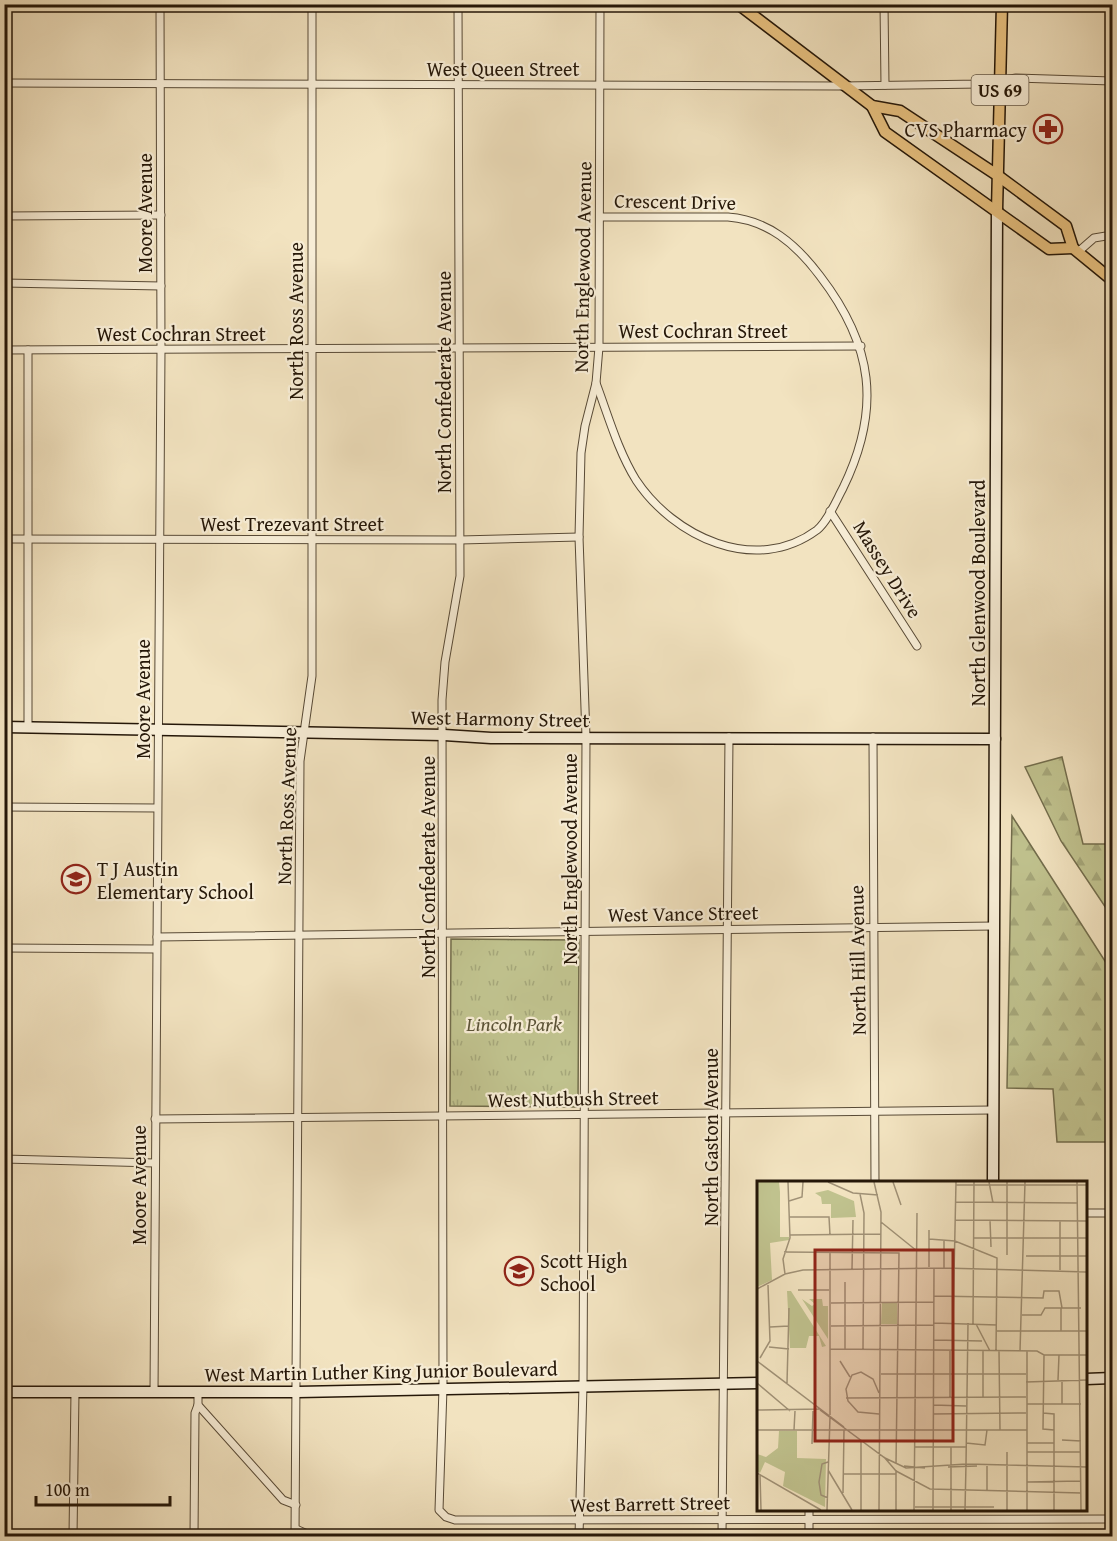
<svg xmlns="http://www.w3.org/2000/svg" width="1117" height="1541" font-family="'Gentium Book Plus',serif">
<defs>
<pattern id="grass-tufts" width="24" height="20" patternUnits="userSpaceOnUse" patternTransform="scale(1.5)"><rect width="24" height="20" fill="#c0c28e"/><path d="M3 7l-1-3M5 7V3M7 7l1-3M15 17l-1-3M17 17v-4M19 17l1-3" fill="none" stroke="#a5a679"/></pattern>
<pattern id="forest-firs" width="22" height="20" patternUnits="userSpaceOnUse" patternTransform="scale(1.5)"><rect width="22" height="20" fill="#c0c28e"/><path d="M5 1l3.5 6h-7zM16 11l3.5 6h-7z" fill="#a5a679"/></pattern>
</defs>
<rect width="100%" height="100%" fill="#f2e3c0"/>
<filter id="stains"><feTurbulence type="fractalNoise" baseFrequency=".00333" numOctaves="4"/><feColorMatrix values="0 0 0 0 .2 0 0 0 0 .09 0 0 0 0 .02 0 0 0 .5 -.17"/></filter>
<radialGradient id="worn" r=".72"><stop offset=".6" stop-color="#630" stop-opacity="0"/><stop offset="1" stop-color="#630" stop-opacity=".3"/></radialGradient>
<path fill="url(#grass-tufts)" stroke="#726c4b" stroke-width="1.5" d="M451,939L579,940L578,1107L450,1106Z"/>
<g fill="url(#forest-firs)" stroke="#726c4b" stroke-width="1.5">
<path d="M1062,757L1083,844H1112V917L1061,841L1025,767Z"/>
<path d="M1012,816L1112,972V1142H1057L1053,1089L1007,1088Z"/>
</g>
<g fill="none" stroke-linecap="round" stroke-linejoin="round">
<g stroke="#584a36" stroke-width="9">
<g id="street">
<path d="M458,4L460,576L445,662L442,700L443,1388L439,1510L446,1517L455,1520L1112,1519"/>
<path d="M884,4L885,85"/>
<path d="M4,83L842,86L981,84L1016,78L1112,81"/>
<path d="M4,216L161,215"/>
<path d="M1078,252L1094,238L1112,235"/>
<path d="M4,283L161,286"/>
<path d="M4,350L861,346"/>
<path d="M596,383C608,415 618,451 636,480C673,536 755,576 817,530C828,521 836,501 843,488C882,408 873,345 820,276C796,244 768,220 728,217H600"/>
<path d="M830,511L917,646"/>
<path d="M4,539L460,540L579,537"/>
<path d="M28,727V350"/>
<path d="M873,737L875,1182"/>
<path d="M4,807L157,808"/>
<path d="M157,937L994,926"/>
<path d="M4,948L156,949"/>
<path d="M155,1119L992,1110"/>
<path d="M4,1159L155,1163"/>
<path d="M1086,1213H1112"/>
<path d="M154,1393L161,350L160,4"/>
<path d="M198,1393V1405L283,1500L296,1505"/>
<path d="M296,1529L312,1536"/>
<path d="M73,1536L75,1392"/>
<path d="M194,1536L195,1413L198,1405"/>
<path d="M295,1536L300,761L312,676V4"/>
<path d="M579,1536L583,1386L586,737L579,537L581,453L585,426L596,383L599,347L600,4"/>
<path d="M722,1536L729,737"/>
<path d="M809,1536V1510"/>
</g>
</g>
<g stroke="#251708" stroke-width="13">
<g id="secondary">
<path d="M4,727L444,735L491,738L995,739"/>
<path d="M993,1182L997,210"/>
<path d="M1086,1379L1112,1378"/>
<path d="M4,1392H298L758,1383"/>
</g>
</g>
<g stroke="#251708" stroke-width="13">
<g id="primary">
<path d="M738,4L872,106L900,111L997,175L1066,226L1073,248L1112,280"/>
<path d="M872,106L885,132L1049,249L1073,248"/>
<path d="M997,210L1002,4"/>
</g>
</g>
<use href="#street" stroke="#f7edd6" stroke-width="7"/>
<use href="#secondary" stroke="#f7edd6" stroke-width="10"/>
<use href="#primary" stroke="#e9c280" stroke-width="10"/>
</g>
<defs>
<g id="pharmacy-ring" transform="scale(1.5)"><circle r="9.5" fill="#f7edd6" stroke="#8f2418" stroke-width="1.5"/><path d="M-2-6h4v4h4v4h-4v4h-4v-4h-4v-4h4Z" fill="#8f2418"/></g>
<g id="school-ring" transform="scale(1.5)"><circle r="9.5" fill="#f7edd6" stroke="#8f2418" stroke-width="1.5"/><path d="M0-5L7-2L0 1L-7-2ZM-4 1L0 2.5L4 1V4Q0 6-4 4Z" fill="#8f2418"/></g>
</defs>
<g fill-rule="evenodd">
<use href="#pharmacy-ring" x="1048" y="129"/>
<use href="#school-ring" x="76" y="879"/>
<use href="#school-ring" x="519" y="1271"/>
</g>
<g text-anchor="middle" dominant-baseline="central" stroke-width="4.5" stroke-linejoin="round" paint-order="stroke">
<rect fill="#f7edd6" stroke="#645746" stroke-width="1.5" x="971.5" y="75" width="57" height="30" rx="4.5"/>
<g font-size="18" font-weight="bold" fill="#251708">
<text x="1000" y="90">US 69</text>
</g>
<g font-size="20" fill="#251708" stroke="#f7edd6">
<text x="503" y="68">West Queen Street</text>
<text transform="translate(675 201) rotate(1)">Crescent Drive</text>
<text transform="translate(144 213) rotate(-90)">Moore Avenue</text>
<text transform="translate(582 267) rotate(-89)">North Englewood Avenue</text>
<text transform="translate(295 321) rotate(-90)">North Ross Avenue</text>
<text x="703" y="330">West Cochran Street</text>
<text x="181" y="333">West Cochran Street</text>
<text transform="translate(443 382) rotate(-90)">North Confederate Avenue</text>
<text x="292" y="523">West Trezevant Street</text>
<text transform="translate(888 569) rotate(58)">Massey Drive</text>
<text transform="translate(977 593) rotate(-90)">North Glenwood Boulevard</text>
<text transform="translate(142 699) rotate(-90)">Moore Avenue</text>
<text transform="translate(500 718) rotate(1)">West Harmony Street</text>
<text transform="translate(286 806) rotate(-88)">North Ross Avenue</text>
<text transform="translate(569 859) rotate(-90)">North Englewood Avenue</text>
<text transform="translate(427 867) rotate(-90)">North Confederate Avenue</text>
<text transform="translate(683 913) rotate(-1)">West Vance Street</text>
<text transform="translate(857 960) rotate(-91)">North Hill Avenue</text>
<text transform="translate(573 1098) rotate(-1)">West Nutbush Street</text>
<text transform="translate(710 1137) rotate(-90)">North Gaston Avenue</text>
<text transform="translate(138 1185) rotate(-90)">Moore Avenue</text>
<text transform="translate(381 1371) rotate(-1)">West Martin Luther King Junior Boulevard</text>
<text transform="translate(650 1503) rotate(-1)">West Barrett Street</text>
</g>
<g font-size="20" fill="#251708" stroke="#f7edd6" text-anchor="start">
<text x="1027" y="129" text-anchor="end">CVS Pharmacy</text>
<text x="97" y="868">T J Austin<tspan x="97" dy="23">Elementary School</tspan></text>
<text x="540" y="1260">Scott High<tspan x="540" dy="23">School</tspan></text>
</g>
<g font-size="20" font-style="italic" fill="#5b5337" stroke="#f7edd6">
<text x="514" y="1023">Lincoln Park</text>
</g>
</g>
<g transform="translate(757 1181)">
<rect width="330" height="330" fill="#f2e3c0"/>
<path d="M0,11H23V56H32V59L13,62L15,99L0,106ZM125,122H140V143H124ZM22,250H40V277L69,278L68,326L26,305L28,291L8,281L3,292L0,290V273L9,276L21,267Z" fill="#c0c28e"/>
<path d="M1,1H22L23,11H0ZM71,9L97,20L99,36L74,37V23H65L64,16L58,12ZM30,110H34L69,165L65,166L62,155H52L49,167H33ZM45,118L55,125L58,123L52,118H65L66,125H71V158Z" fill="#c0c28e"/>
<path fill="none" stroke="#a09176" stroke-width="1.5" d="M71,1L96,12L121,14M117,1L124,31L122,329M136,1L144,24M232,1L236,22M250,1V74M320,1L324,329M199,4H330M103,13L107,32L106,168M32,20L45,16L46,1M198,21L320,22M33,36H72L73,54M198,39L330,40M233,39L234,66M303,40V89M124,41L160,70M33,54L124,53M217,57H330M172,58L198,60L240,77L239,170M27,71L142,72L139,283M269,75H330M172,86V49M187,87V59M95,88L96,39M28,93L26,78L33,57L31,1M88,101V168M0,108L28,93L46,89L187,87L330,91M41,109H72M177,115L286,117L287,110H302L305,127M74,122L177,121M265,134H284L288,127H324M177,142L240,144M196,142L199,1M216,143L217,1M219,143L233,170M74,145L177,144M13,146L32,145M240,150H330M304,150V127M177,159L225,160M12,166L32,168M73,168L280,170L287,174H330M242,170L243,249M263,170L268,1M270,170V329M287,174L286,248L297,249M3,177L13,160L11,104M0,180L87,246M83,180L93,196M124,193H269M301,199L302,174M305,199V223M269,201L330,199M0,202L33,230M30,202L32,127M193,216V170M226,216V170M89,217L269,216M270,223H324M176,224L209,225M0,229L63,228M63,229L128,277L149,287L209,283L330,286M286,232L297,233V329M122,233L101,231L91,220L89,208L95,194L104,191L116,198L122,212M176,233L269,232M73,234V71M0,249H270M37,249L38,230M305,259L324,260M209,262L228,264L230,249M270,262H297M55,263L56,230M157,266H209M250,271V329M270,271H324M127,276L139,290M209,283L211,142M147,285L168,287M230,285V311M191,286L220,285M71,289L95,329M139,290L173,308L324,312M0,292L64,329M87,293H139M3,294L4,329M270,301L324,300M86,312L87,249M71,317L64,314L62,301L65,283L71,281M158,326H237M70,329L73,236M104,329V259M139,329V289M157,329L160,32M176,329L177,87M194,329V266M208,329L209,283"/>
<path fill="#8f2418" fill-opacity="0.15" stroke="#8f2418" stroke-width="3" d="M58,69H196V260H58Z"/>
<rect width="330" height="330" fill="none" stroke="#251708" stroke-width="3"/>
</g>
<rect width="1117" height="1541" fill="none" stroke="#f2e3c0" stroke-width="24"/>
<rect x="6" y="6" width="1105" height="1529" fill="none" stroke="#251708" stroke-width="3"/>
<rect x="12" y="12" width="1093" height="1517" fill="none" stroke="#251708" stroke-width="1.5"/>
<path d="M36 1496v9h134v-9" fill="none" stroke="#251708" stroke-width="3"/>
<text x="45" y="1496" font-size="18" fill="#251708" stroke="#f7edd6" stroke-width="4.5" paint-order="stroke">100 m</text>
<rect width="100%" height="100%" filter="url(#stains)"/>
<rect width="100%" height="100%" fill="url(#worn)"/>
</svg>
